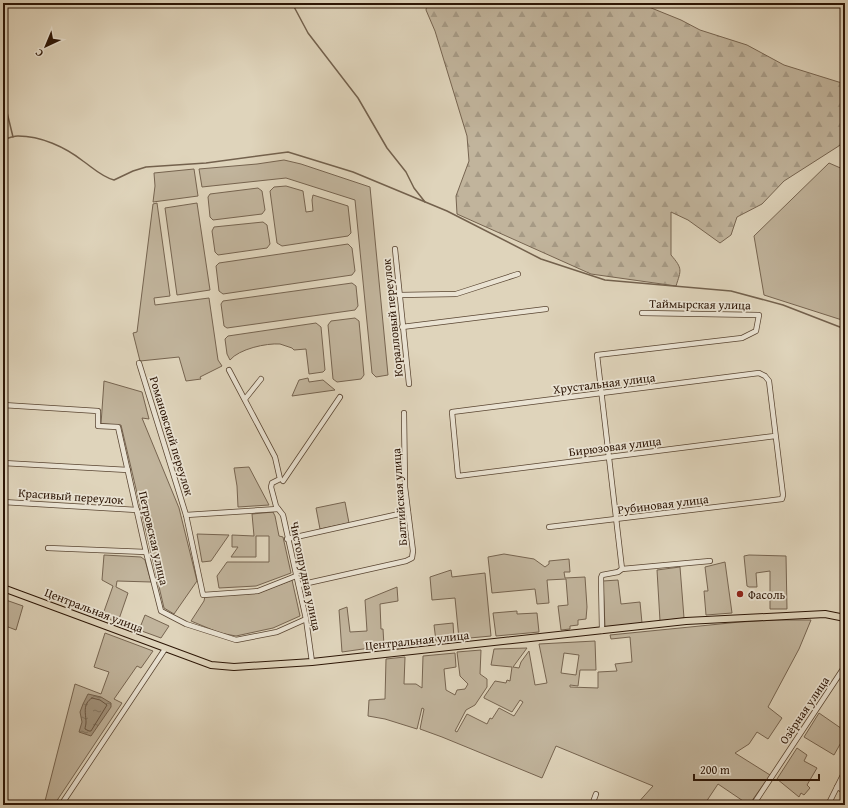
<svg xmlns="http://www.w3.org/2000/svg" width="848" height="808" font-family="'Gentium Book Plus',serif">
<defs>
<pattern id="forest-firs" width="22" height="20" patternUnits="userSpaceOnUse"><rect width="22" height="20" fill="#c1b49c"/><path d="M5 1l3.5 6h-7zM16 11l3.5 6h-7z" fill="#a69a85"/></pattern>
<pattern id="water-ripples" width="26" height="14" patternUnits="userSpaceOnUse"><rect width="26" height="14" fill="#a2937d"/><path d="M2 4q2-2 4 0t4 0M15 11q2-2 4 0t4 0" fill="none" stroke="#847764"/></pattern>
</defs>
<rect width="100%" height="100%" fill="#dfd4bb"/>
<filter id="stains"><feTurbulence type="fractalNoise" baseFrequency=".005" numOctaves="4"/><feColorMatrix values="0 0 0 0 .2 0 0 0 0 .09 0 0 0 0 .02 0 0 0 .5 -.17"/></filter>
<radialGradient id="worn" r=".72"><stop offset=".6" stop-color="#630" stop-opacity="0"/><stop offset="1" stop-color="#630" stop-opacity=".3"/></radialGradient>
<g fill="#c1b49c" stroke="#766450" fill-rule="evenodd">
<path d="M284,160L301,164L370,187L388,375L376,377L372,373L355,200L286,178L202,187L199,169L257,164Z"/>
<path d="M829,163L845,170V316L842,320L764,295L754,236Z"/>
<path d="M194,169L198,196L153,202L155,186L154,173Z"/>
<path d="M286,186L303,191L306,212L313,211L312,200L313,195L348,206L351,233L348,236L282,246L277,243L270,191L274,187Z"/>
<path d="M258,188L262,191L265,210L262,214L213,220L210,217L208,197L210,194Z"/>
<path d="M157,203L170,296L154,298L155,305L209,298L218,360L222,366L200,377L201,379L186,381L179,357L140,361L133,333L137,332L153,204Z"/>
<path d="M197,203L210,290L177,295L165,208Z"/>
<path d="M263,222L267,225L270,244L267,248L218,255L215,252L212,231L214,227Z"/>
<path d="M348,244L352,248L355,271L352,275L223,294L219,291L216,266L219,263Z"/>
<path d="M352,283L356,286L358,306L355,310L227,328L224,326L221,304L223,301Z"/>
<path d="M355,318L359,321L364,375L361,379L337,382L333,379L328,325L331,321Z"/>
<path d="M316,323L321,327L325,370L323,372L309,374L306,349L294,350L292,348C288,347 284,345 280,344C266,343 239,349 230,360L227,354L225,339L228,336Z"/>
<path d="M308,378L309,382L323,380L335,390L292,396L299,380Z"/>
<path d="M104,381L142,392L149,419L142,418L179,508L197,581L174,614L164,608L121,425L101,424Z"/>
<path d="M249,467L269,505L238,507L237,486L234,468Z"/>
<path d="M345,502L349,523L320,529L316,508Z"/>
<path d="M273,512L275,516L279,536L283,537L291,573L256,586L219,588L217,576L227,562H269V536H256V557H231L238,547H232V535L254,536L252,514Z"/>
<path d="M197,534L229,535L211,561L202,562Z"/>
<path d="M504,554L534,559L545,567L549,564V561L569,559L570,572H564L565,578L585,577L587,607L586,619L578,620V625L570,626V629L561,630L558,606L568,605L566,579L547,580L549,603L537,604L535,589L492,593L488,557Z"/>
<path d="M104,555L141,557L145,560L151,582L117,581L116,587L128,593L118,622L102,617L113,586L102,580Z"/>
<path d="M749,555L786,556L787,609H770V571L756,573L757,587H749L747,586L744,556Z"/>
<path d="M725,562L732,613L706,615L704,591H708L705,567Z"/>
<path d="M680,567L684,618L660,621L657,570Z"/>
<path d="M451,570L452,577L485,573L491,636L459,639L455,598L432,600L430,577Z"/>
<path d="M292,580L300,616L273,628L236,636L220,633L191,621L204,601L205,596L258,593Z"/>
<path d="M618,580L621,604L640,602L642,623L605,627L603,581Z"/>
<path d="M397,587L398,601L380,604L381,629H383L384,646L342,652L339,610L347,607L350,632L367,631L365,600Z"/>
<path d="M3,599L23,606L16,630L3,625Z"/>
<path d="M517,611V614L537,613L539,632L496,636L493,613Z"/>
<path d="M145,615L169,626L161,638L139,630Z"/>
<path d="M776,620H811L799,649L768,707L782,718L768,739L757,732L749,744L735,753L770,775L749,805L718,784L704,805H636L653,786L556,746L542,778L442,737L420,729L424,709L422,708L417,729L385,719L368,716L369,700L385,699L386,659L405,657L404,684H416L422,688L423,656L455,653L456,667L444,669L446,690L455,695L457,690L465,689L468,684L460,676L457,652L481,650L480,674L487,679V687L475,705L466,710L455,731L457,732L467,714L487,724L490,718L492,719L499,708L514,716L523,702L520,700L512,712L484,698V697L495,681L506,683L507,680L510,681L512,667L491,665L494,649L527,648L513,667L519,668L521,662L529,651L535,685L547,683L539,644L595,641L596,670H580L578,686L570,685V687L598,688V672L617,671L615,664L632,662L630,637L611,639L610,635L740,622ZM564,653L579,655L576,675L561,673Z"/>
<path d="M453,623L454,639L436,641L434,625Z"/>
<path d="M105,633L153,651L141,668L137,666L114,699L122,703L54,805H44L75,684L101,694L109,672L94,667Z"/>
<path d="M819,713L845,731V739H843L834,755L804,737Z"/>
<path d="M797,748L807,755L804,761L817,768L807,785L810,788L804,795L801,793L799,797L777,779Z"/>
</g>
<path fill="url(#forest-firs)" stroke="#766450" d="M427,3H639L681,20L700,30L747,45L784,65L845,84V142L784,181L762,204L737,217L731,235L720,243L688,220L671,212V255C683,269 681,270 676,286L591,274L457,214L456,196L469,161L467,136L435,31L426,10Z"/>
<path fill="url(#water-ripples)" stroke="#73614d" d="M88,694L101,697L111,703V707L91,736L79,732L82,722L80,712L83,704Z"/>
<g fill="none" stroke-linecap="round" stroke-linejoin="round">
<path stroke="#675441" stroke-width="1" d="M92,698L100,700L107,705L91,731H89L85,729C85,727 86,725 86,722C86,714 82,704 92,698Z"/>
<g stroke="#73614d" stroke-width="1.5">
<path d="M292,3L308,33L358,98L387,148L406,172L414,188L425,202"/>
<path d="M4,100L13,137"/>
<path d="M3,140C8,138 13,136 18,136C41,136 65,147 83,161C93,168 102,177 114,180L133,171L146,167L206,163L288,152L353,172L447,211L541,259L605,280L731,291L783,305L845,329"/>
</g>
<g stroke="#594532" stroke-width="6">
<g id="minor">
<path d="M395,249L409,384"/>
<path d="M399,295L456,294L518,274"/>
<path d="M402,327L546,309"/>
<path d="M139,363L186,515L203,595L258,591L296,576"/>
<path d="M229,370L275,457L280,479L272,483L271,487L276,506L283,515L306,619L312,662"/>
<path d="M245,399L261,379"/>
<path d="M3,405L98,411V426L118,427L146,552L161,611L186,624L236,640L277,632L306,619"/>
<path d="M3,463L128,470"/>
<path d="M283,481L340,397"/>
<path d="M3,502L137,510"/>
<path d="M186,515L278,509"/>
<path d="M549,527L782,499L783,495L769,381L765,376L759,373L452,412L458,476L775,436"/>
<path d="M287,539L408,512"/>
<path d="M48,548L146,552"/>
<path d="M622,569L597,355L742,338L756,331L759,315L642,313"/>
<path d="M299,585L406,561L412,558L413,551L405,487L404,413"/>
<path d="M602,631L601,578L602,575L618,572L622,569L710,561"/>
<path d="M837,787L845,791"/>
<path d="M61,805L165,649"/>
<path d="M592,805L596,794"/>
<path d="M753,805L845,666"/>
<path d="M828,805L845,771"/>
</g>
</g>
<g stroke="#2c1505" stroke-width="8">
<path id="major" d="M3,588L211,665L234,667L312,662L686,621L825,614L845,618"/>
</g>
<use href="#minor" stroke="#eae3d3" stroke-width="4.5"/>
<use href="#major" stroke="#dfd4bb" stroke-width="6"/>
</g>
<circle fill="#8f2418" stroke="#eae3d3" stroke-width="1.5" cx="740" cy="594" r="4"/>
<g text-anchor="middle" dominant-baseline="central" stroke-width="3.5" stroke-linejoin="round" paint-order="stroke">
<g font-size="12" fill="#2c1505" stroke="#eae3d3">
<text transform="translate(700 304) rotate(1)">Таймырская улица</text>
<text transform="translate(392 318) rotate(-96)">Коралловый переулок</text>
<text transform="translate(604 383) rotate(-7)">Хрустальная улица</text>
<text transform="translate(172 436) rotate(73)">Романовский переулок</text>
<text transform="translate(615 446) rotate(-7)">Бирюзовая улица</text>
<text transform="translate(71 496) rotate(4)">Красивый переулок</text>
<text transform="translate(399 497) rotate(-94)">Балтийская улица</text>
<text transform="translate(663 504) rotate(-7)">Рубиновая улица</text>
<text transform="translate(154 538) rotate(77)">Петровская улица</text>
<text transform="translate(306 576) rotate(78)">Чистопрудная улица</text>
<text transform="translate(94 610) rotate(21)">Центральная улица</text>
<text transform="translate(417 640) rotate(-6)">Центральная улица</text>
<text transform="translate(804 710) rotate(-56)">Озёрная улица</text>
</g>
<g font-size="12" fill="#2c1505" stroke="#eae3d3" text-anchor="start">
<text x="748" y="594">Фасоль</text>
</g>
</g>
<rect width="848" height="808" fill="none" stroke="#dfd4bb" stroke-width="16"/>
<rect x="4" y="4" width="840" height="800" fill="none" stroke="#2c1505" stroke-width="2"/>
<rect x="8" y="8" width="832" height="792" fill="none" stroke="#2c1505"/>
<g transform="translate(46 46) rotate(224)" stroke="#eae3d3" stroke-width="3" paint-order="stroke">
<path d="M0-3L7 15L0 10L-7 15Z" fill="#2c1505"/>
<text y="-6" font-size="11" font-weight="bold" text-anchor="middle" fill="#2c1505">С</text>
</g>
<path d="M694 774v6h125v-6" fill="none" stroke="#2c1505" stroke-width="2"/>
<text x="700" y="774" font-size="12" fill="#2c1505" stroke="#eae3d3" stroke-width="3" paint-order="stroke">200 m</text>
<rect width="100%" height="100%" filter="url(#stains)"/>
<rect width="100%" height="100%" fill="url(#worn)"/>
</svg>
